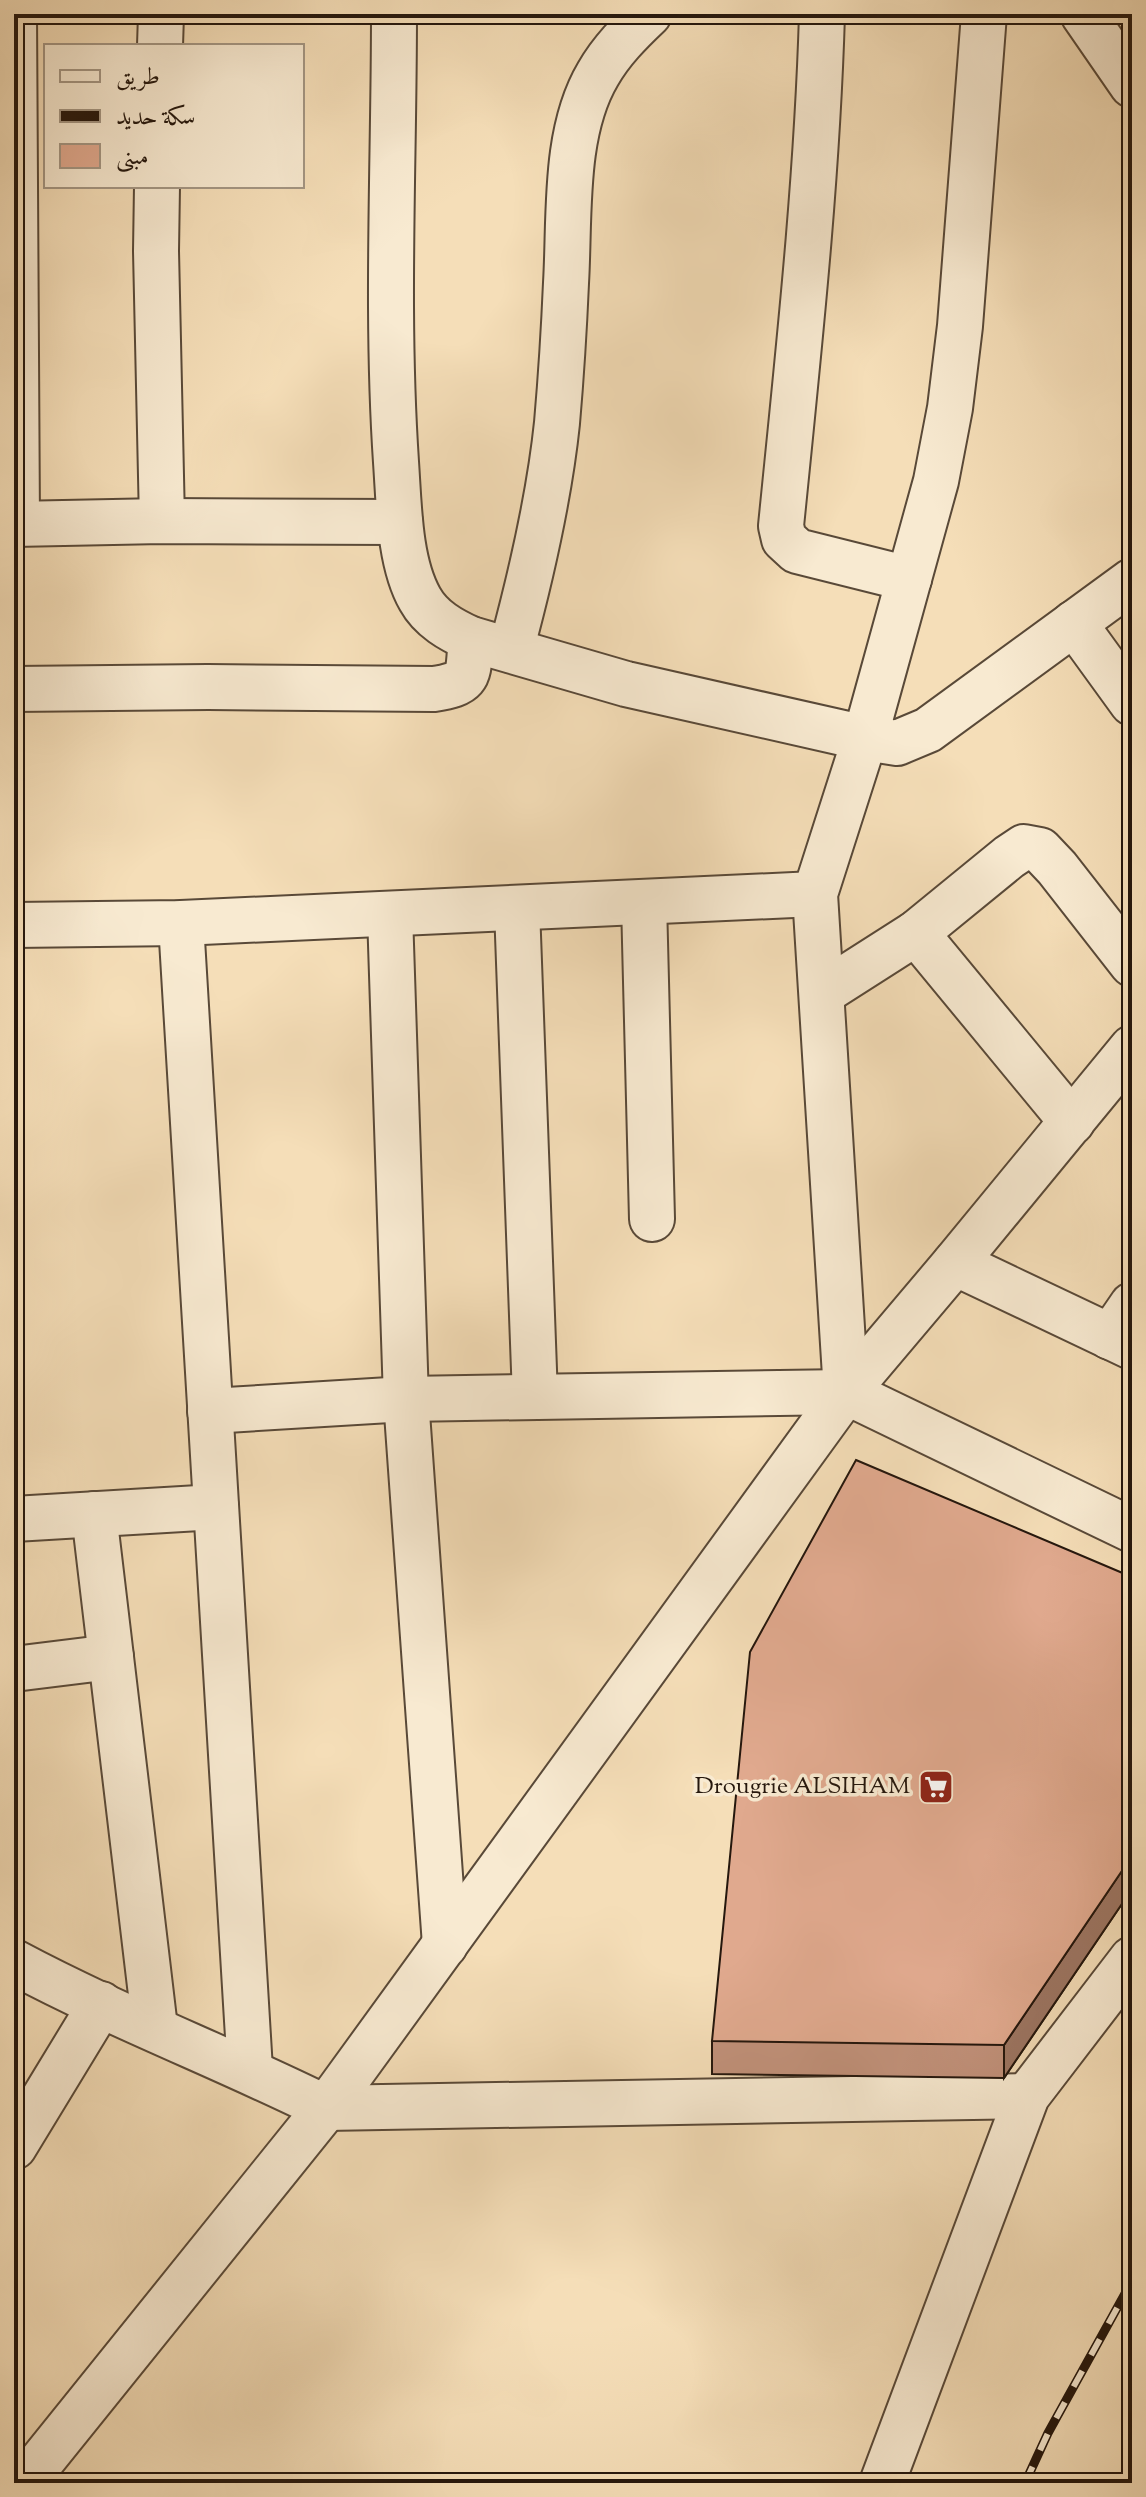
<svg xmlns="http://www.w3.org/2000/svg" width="1146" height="2497" font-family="'Sorts Mill Goudy',Amiri,serif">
<rect width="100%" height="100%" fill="#f5deb8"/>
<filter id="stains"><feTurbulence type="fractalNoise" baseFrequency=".0025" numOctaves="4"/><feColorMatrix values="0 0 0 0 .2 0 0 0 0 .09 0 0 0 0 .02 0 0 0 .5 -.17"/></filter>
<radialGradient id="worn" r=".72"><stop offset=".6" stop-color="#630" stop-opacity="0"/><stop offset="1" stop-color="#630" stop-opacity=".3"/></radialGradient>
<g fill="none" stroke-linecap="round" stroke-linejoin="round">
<g stroke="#594938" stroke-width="48">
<g id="minor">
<path d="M14,14L17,524"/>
<path d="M394,14C394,163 386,313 396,462C399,504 399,562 420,599C431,619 451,630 471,639L626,684L865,738L897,743L928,730L1132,581"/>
<path d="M822,14C817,185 798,356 781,526L784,539L797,551L909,579"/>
<path d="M1083,14L1132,85"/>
<path d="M160,46L161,14"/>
<path d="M157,186L156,251L162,521"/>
<path d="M14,524L162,521L400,522"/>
<path d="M1074,623L1132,703"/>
<path d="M511,650C531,576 549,500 557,423C561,377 564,330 566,283C570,217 563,133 598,74C611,51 630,32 649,14"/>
<path d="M14,689L208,687L434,689C474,683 467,674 471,639"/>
<path d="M644,902L652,1219"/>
<path d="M517,908L535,1397"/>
<path d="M390,914L406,1399L445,1945"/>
<path d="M181,923L250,2070"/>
<path d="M14,925L181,923L815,894"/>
<path d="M916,933L1072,1122"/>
<path d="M822,993L916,933L1009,857L1024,847L1040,850L1057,868L1132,964"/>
<path d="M955,1263L1132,1347"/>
<path d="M1110,1337L1132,1305"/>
<path d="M846,1392L815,894L865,738L936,481L950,408L960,326L984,14"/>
<path d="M210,1411L406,1399L846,1392L1132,1530"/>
<path d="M94,1514L155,2028"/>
<path d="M14,1519L216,1507"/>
<path d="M14,1669L111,1657"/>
<path d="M14,1962C115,2016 223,2057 326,2108L1027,2096"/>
<path d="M14,2147L101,2004"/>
<path d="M24,2483L326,2108L846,1392L955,1263L1132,1048"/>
<path d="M882,2483L1027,2096L1132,1959"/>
</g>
</g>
<use href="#minor" stroke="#f8ead1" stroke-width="44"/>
<g stroke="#25170d" stroke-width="9">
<path id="rail" d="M1025,2483L1048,2433L1132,2281"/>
</g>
<use href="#rail" stroke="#f8ead1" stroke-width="6" stroke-dasharray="18" stroke-linecap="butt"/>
</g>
<path fill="#c1917a" stroke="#25170d" stroke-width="2" d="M1132,1577V1889L1004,2078L712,2074V2041Z"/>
<path fill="#9d7663" stroke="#25170d" stroke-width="2" d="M1132,1856V1889L1004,2078V2045Z"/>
<path fill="#e0a98e" stroke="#25170d" stroke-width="2" d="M856,1460L1132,1577V1856L1004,2045L712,2041L750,1652Z"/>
<defs>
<g id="supermarket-square" transform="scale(1.8)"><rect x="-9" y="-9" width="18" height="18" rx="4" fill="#8f2418" stroke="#f8ead1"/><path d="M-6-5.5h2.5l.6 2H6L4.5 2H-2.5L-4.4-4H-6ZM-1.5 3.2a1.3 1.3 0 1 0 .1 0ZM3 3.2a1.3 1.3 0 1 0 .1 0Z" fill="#fff"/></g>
</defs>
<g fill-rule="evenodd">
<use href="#supermarket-square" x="936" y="1787"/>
</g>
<g text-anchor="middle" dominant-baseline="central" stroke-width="7" stroke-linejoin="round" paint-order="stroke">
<g font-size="24" fill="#25170d" stroke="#f8ead1" text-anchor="end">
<text x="910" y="1787">Drougrie ALSIHAM</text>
</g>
</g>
<rect width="1146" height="2497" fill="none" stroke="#f5deb8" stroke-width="48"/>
<rect x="16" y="16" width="1114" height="2465" fill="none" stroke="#25170d" stroke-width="4"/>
<rect x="24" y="24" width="1098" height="2449" fill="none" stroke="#25170d" stroke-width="2"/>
<rect x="44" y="44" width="260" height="144" fill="#f8ead1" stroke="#a49683" stroke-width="2"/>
<rect x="60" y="70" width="40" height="12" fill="#f8ead1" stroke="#a49683" stroke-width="2"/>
<text x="116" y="84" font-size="24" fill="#25170d">طريق</text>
<rect x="60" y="110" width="40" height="12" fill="#25170d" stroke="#a49683" stroke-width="2"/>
<text x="116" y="124" font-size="24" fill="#25170d">سكة حديد</text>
<rect x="60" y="144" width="40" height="24" fill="#e0a98e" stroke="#a49683" stroke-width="2"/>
<text x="116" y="164" font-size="24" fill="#25170d">مبنى</text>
<rect width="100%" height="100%" filter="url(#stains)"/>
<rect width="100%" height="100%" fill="url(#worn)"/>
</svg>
